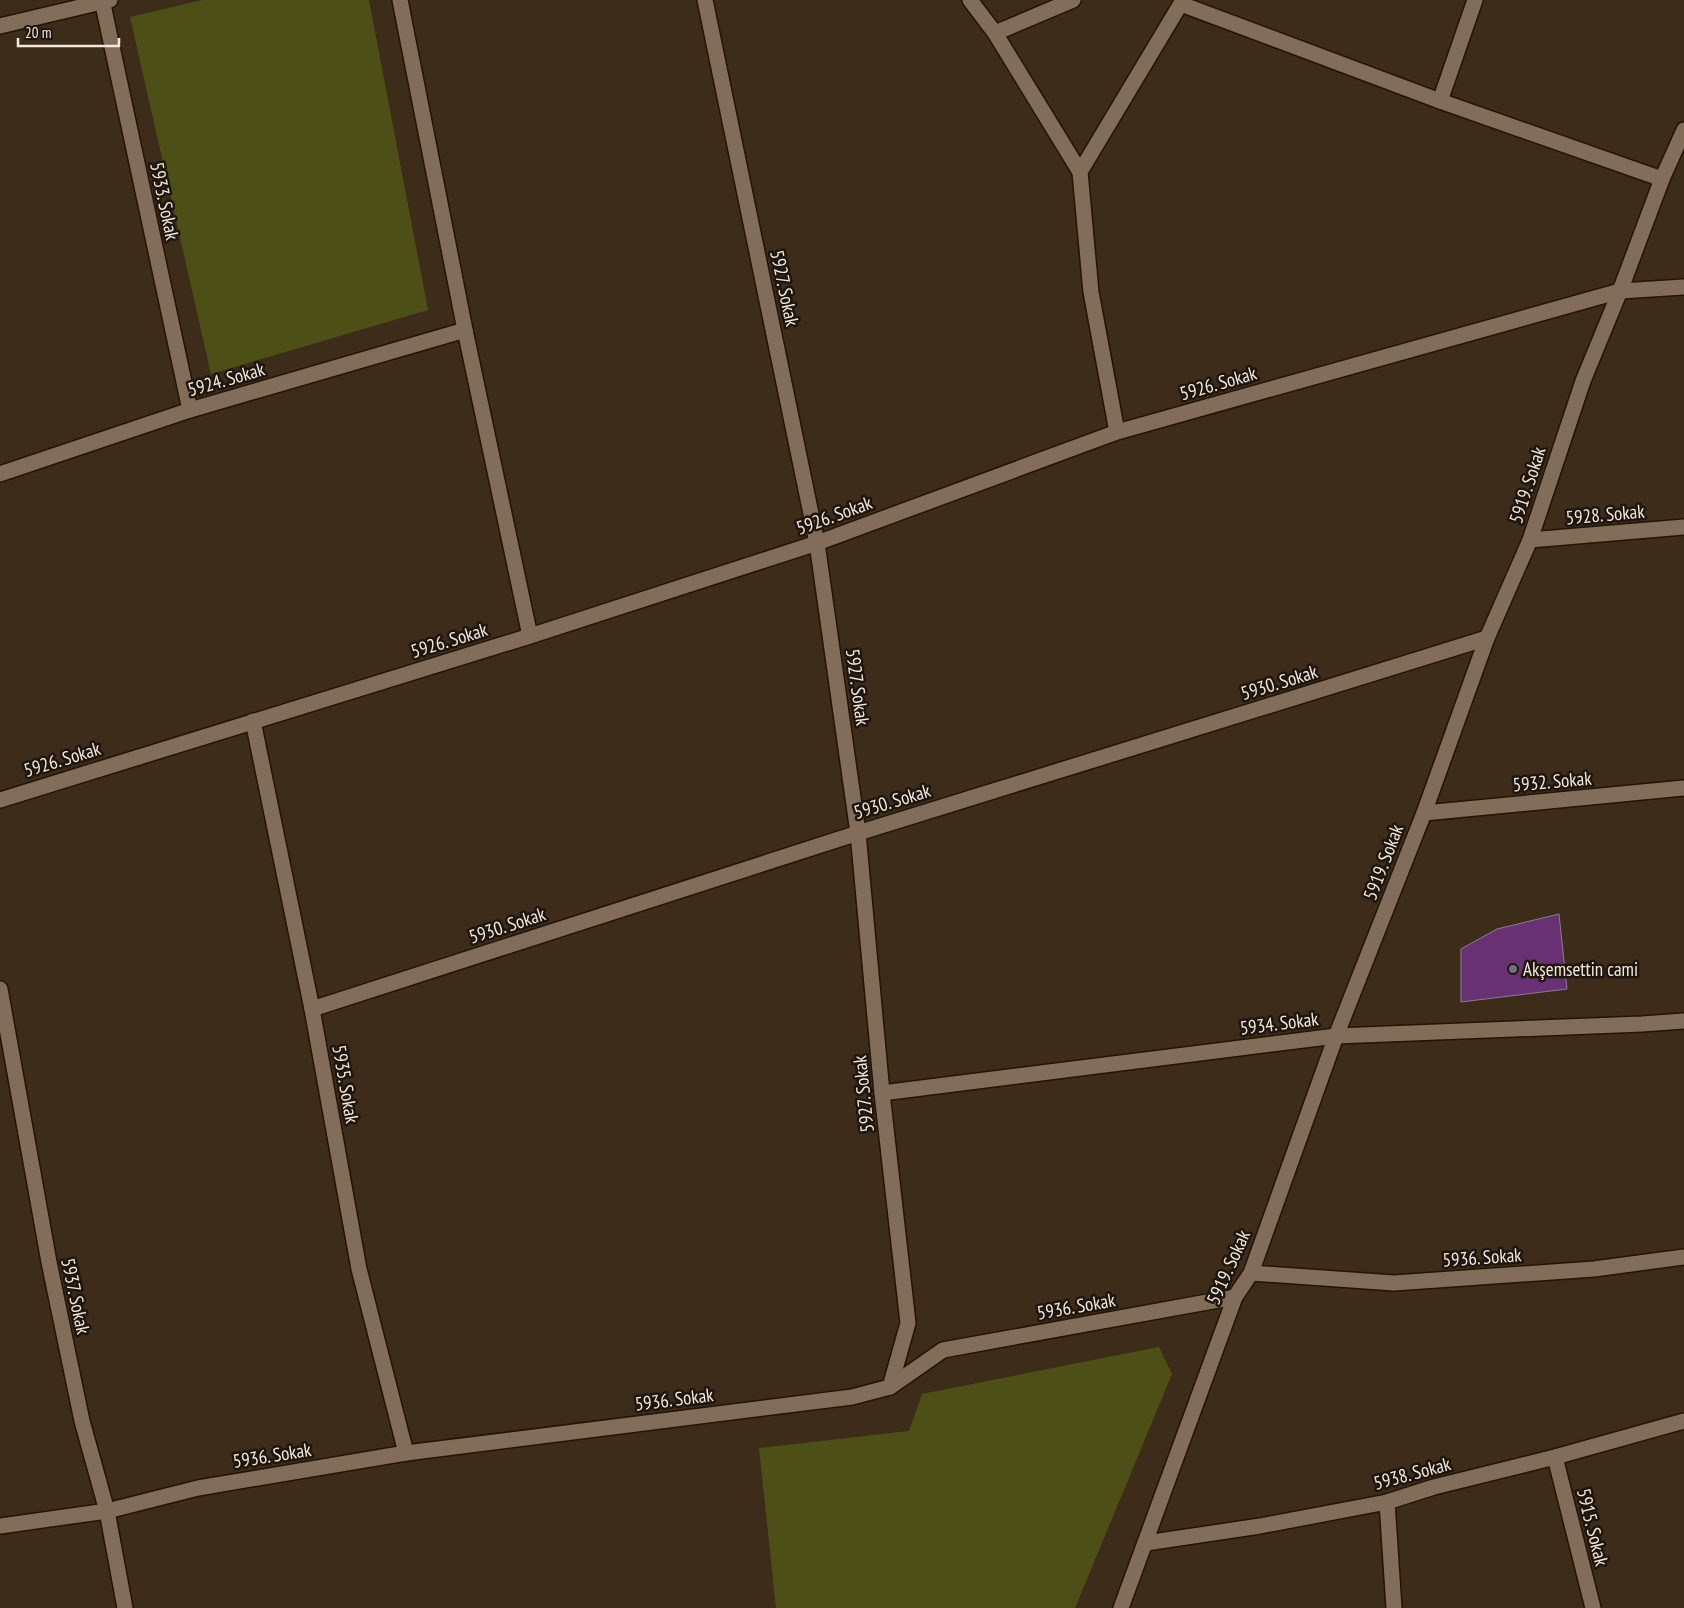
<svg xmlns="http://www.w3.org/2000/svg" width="1684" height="1608" font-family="'PT Sans Narrow',sans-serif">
<rect width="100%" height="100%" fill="#3d2c1a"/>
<g fill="#4d5016">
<path d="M202,0H369L428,310L211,374L130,17Z"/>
<path d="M1159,1347L1172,1374L1075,1608H776L759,1448L909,1431L922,1394Z"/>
</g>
<path fill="#673174" stroke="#8e7c92" d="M1559,914L1567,989L1461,1002V949L1497,929Z"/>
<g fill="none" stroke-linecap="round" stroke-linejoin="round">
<g stroke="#241403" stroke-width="18">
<g id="minor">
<path d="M102,0L190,410"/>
<path d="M400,0L465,330L530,636"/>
<path d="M705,0L817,543L858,833L882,1093L908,1323L890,1387"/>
<path d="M970,0L995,33L1080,172L1091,292L1117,432"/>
<path d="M1181,4L1440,101L1662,179"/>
<path d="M0,26L110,0"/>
<path d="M995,33L1073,0"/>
<path d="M1440,101L1475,0"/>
<path d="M1080,172L1183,0"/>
<path d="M0,474L190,410L465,330"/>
<path d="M1530,540L1684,527"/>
<path d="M253,721L312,1009L359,1269L406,1453"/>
<path d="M0,800L530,636L817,543L1117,432L1620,291L1684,287"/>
<path d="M1424,813L1684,788"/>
<path d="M0,989L49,1262L82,1421L107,1511L125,1608"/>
<path d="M312,1009L858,833L1487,638"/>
<path d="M882,1093L1336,1036L1642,1024L1684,1021"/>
<path d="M1251,1273L1394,1283L1594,1269L1684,1257"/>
<path d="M1555,1457L1593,1608"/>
<path d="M1387,1502L1394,1608"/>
<path d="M0,1526L107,1511L198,1488L406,1453L852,1397L890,1387L943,1350L1235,1297"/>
<path d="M1146,1543L1260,1526L1387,1502L1434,1487L1555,1457L1684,1421"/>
</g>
</g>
<g stroke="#241403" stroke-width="18">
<path id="tertiary" d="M1121,1608L1235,1297L1251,1273L1336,1036L1424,813L1487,638L1530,540L1583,381L1620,291L1662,179L1684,130"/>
</g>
<use href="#minor" stroke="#826d5a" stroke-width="15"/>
<use href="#tertiary" stroke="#826d5a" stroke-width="15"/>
</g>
<circle fill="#6b7280" stroke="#1e160e" stroke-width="2" cx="1513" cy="969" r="5"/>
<g text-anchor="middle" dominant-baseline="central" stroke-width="5" stroke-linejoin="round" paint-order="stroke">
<g font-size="19" fill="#f4e8dd" stroke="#1e160e">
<text transform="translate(165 201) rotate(78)">5933. Sokak</text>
<text transform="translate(785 288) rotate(78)">5927. Sokak</text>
<text transform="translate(226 379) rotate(-16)">5924. Sokak</text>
<text transform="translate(1218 383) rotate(-16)">5926. Sokak</text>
<text transform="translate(1527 485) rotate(-72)">5919. Sokak</text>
<text transform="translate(1605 514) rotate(-5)">5928. Sokak</text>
<text transform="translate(834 515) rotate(-20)">5926. Sokak</text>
<text transform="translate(449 640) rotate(-17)">5926. Sokak</text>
<text transform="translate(1279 682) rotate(-17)">5930. Sokak</text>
<text transform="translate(858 687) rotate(82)">5927. Sokak</text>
<text transform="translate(62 759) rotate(-17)">5926. Sokak</text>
<text transform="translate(1552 781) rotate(-5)">5932. Sokak</text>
<text transform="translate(892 801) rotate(-17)">5930. Sokak</text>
<text transform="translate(1383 862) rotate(-69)">5919. Sokak</text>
<text transform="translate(507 925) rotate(-18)">5930. Sokak</text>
<text transform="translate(1279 1023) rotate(-7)">5934. Sokak</text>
<text transform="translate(346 1084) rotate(80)">5935. Sokak</text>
<text transform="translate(863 1094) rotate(-96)">5927. Sokak</text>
<text transform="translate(1482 1257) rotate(-4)">5936. Sokak</text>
<text transform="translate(1228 1267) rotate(-66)">5919. Sokak</text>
<text transform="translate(76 1296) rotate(78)">5937. Sokak</text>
<text transform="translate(1076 1306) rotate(-10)">5936. Sokak</text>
<text transform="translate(674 1399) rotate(-7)">5936. Sokak</text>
<text transform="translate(272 1455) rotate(-9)">5936. Sokak</text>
<text transform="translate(1412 1473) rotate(-15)">5938. Sokak</text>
<text transform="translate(1593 1527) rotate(76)">5915. Sokak</text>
</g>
<g font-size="19" fill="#f4e8dd" stroke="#1e160e" text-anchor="start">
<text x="1523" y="969">Akşemsettin cami</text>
</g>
</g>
<path d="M18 38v8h101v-8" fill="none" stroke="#f4e8dd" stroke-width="2.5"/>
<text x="25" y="38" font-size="15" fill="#f4e8dd" stroke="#1e160e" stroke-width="4" paint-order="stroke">20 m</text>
</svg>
